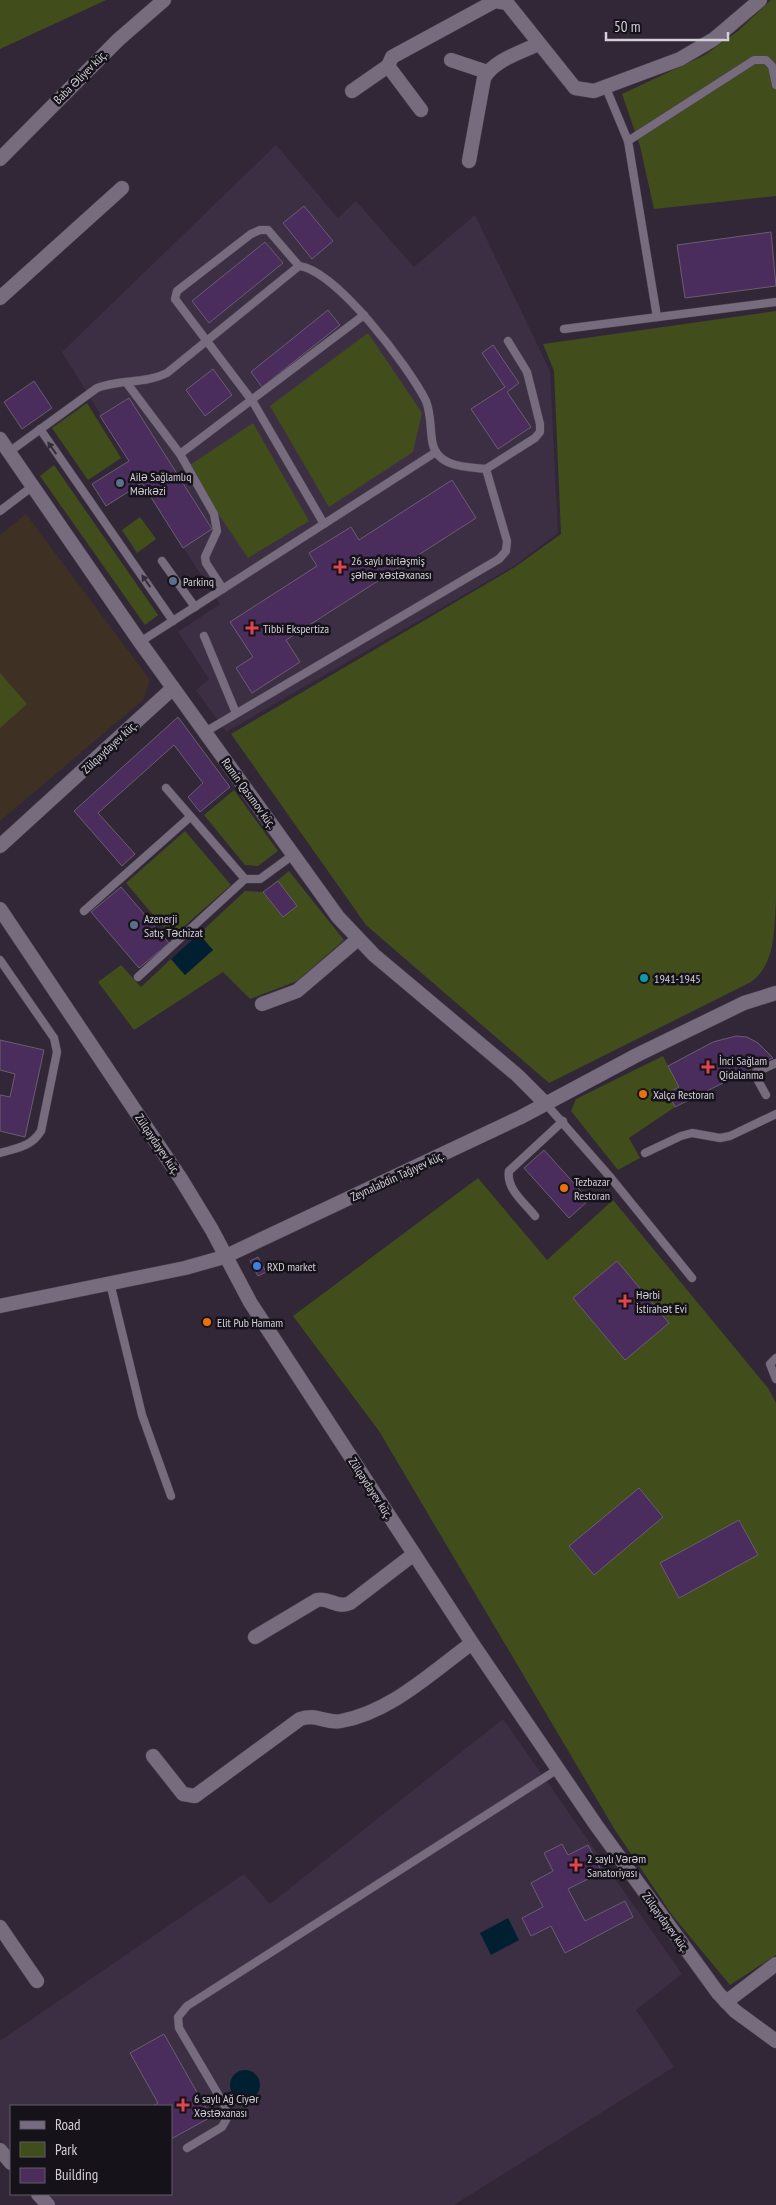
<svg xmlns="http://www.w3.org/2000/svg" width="776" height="2205" font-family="'PT Sans Narrow',sans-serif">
<rect width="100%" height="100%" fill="#312737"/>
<g fill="#3c2f44">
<path d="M276,145L338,218L356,201L414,267L475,215L550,371L558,533L514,566L226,732L196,690L209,679L178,632L220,604L142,484L106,506L92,484L129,461L62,352Z"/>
<path d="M503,1719L682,1974L636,2010L674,2067L454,2205H56L47,2194H171V2106H11V2152L0,2139V2041L244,1874L270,1904Z"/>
</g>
<path fill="#3f3024" d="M26,514L150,680L143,700L0,821V535Z"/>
<g fill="#414e1b">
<path d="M0,0H106L0,49Z"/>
<path d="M771,0H776V196L654,209L640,146L622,94L705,55L738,31Z"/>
<path d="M776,311V900C774,929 776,964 751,982L549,1083L366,925L231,734L515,567L561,534L554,371L543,344Z"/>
<path d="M368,333L422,413L413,452L329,507L270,406Z"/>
<path d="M87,403L121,458L88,480L52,428Z"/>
<path d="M253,423L309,521L248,558L187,467Z"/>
<path d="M54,465L158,615L145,625L40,476Z"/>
<path d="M140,517L156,539L137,553L122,530Z"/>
<path d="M0,673L27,704L0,728Z"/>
<path d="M234,790L278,851L258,866L245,865L204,815Z"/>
<path d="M185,831L231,885L172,937L126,883Z"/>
<path d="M289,871L344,940L297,981L250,999L223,972L134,1030L98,982L121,965L141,987L171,959L185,975L213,950L199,934L245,891L263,892Z"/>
<path d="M663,1056L679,1087L668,1093L675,1107L629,1138L640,1158L618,1170L571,1111L576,1099Z"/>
<path d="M478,1178L547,1260L613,1200L768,1388L776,1403V1955L730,1985L672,1915L615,1830L379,1431L293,1316Z"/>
</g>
<g fill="#002032">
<path d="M199,934L213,950L185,975L171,959Z"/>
<path d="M508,1918L519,1940L491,1955L480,1933Z"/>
<circle cx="245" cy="2085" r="15"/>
</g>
<g fill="#4b2d5d" stroke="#685e70">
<path d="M304,206L333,241L312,259L283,223Z"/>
<path d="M771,232L776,286L685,298L677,245Z"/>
<path d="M265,242L283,263L209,323L192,301Z"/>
<path d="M328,310L340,325L262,387L251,372Z"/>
<path d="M493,345L519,383L507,392L531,427L498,449L471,409L505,387L482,353Z"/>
<path d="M213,369L232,395L205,416L186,390Z"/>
<path d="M34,381L52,408L22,429L4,402Z"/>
<path d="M129,398L212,529L183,548L142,483L106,506L92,484L129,461L100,416Z"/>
<path d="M452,480L476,518L286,640L300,662L252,693L236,668L253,657L230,622L317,566L309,553L351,527L359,540Z"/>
<path d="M178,717L230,787L200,812L188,797L203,783L174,745L98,813L135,854L122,866L74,811Z"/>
<path d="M278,881L297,906L283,917L263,892Z"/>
<path d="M121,887L169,943L139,968L91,912Z"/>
<path d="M736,1036L747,1037L758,1043L773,1058L675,1107L668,1093L679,1087L668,1066L713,1042Z"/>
<path d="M0,1040L44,1050L25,1137L0,1131V1095L10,1097L15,1074L0,1070Z"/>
<path d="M544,1150L589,1200L569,1218L524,1168Z"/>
<path d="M258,1257L266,1272L258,1276L250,1261Z"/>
<path d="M617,1261L669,1323L625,1360L573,1298Z"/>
<path d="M639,1488L663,1517L594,1575L569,1546Z"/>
<path d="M739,1520L758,1555L679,1598L660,1563Z"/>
<path d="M562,1844L568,1855L588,1845L602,1872L568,1889L585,1921L625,1901L633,1917L565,1953L551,1926L531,1936L522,1918L543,1907L531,1883L553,1871L544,1853Z"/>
<path d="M164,2034L211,2117L171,2139V2106H153L158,2103L130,2053Z"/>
</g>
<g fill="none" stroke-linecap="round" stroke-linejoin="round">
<g stroke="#4d4553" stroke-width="9">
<g id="service">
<path d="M606,88L628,141L657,317"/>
<path d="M628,141L754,60H766L772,66L776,85"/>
<path d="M299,266L268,230H260L251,234L177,291L175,299L253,402L324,524"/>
<path d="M564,329L776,302"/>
<path d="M126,382L180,454L214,514L217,531L205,557L206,563L223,589"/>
<path d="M40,429L173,621"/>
<path d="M9,452L97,388C120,379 145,384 167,373L299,266C336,270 409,367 426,401C431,414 430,426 432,440C435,467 465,467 486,469L507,541L506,551L499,559L205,732"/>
<path d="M180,454L364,315"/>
<path d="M486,469L535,438L540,432V424L527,372L508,341"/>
<path d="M0,511L33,486"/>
<path d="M162,561L195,607"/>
<path d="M204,636L236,713"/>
<path d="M140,642L436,452"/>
<path d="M166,788L245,879H260L293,855"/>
<path d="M84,911L190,817"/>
<path d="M0,960L54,1038L57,1052L41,1131C31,1147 17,1148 0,1153"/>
<path d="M138,977L245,879"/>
<path d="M766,1095L756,1077V1072L776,1063"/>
<path d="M546,1104L611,1178L692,1278"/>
<path d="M645,1153L681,1136L692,1133L720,1138L730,1136L776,1114"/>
<path d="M535,1216C524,1202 506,1189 509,1171L563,1121"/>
<path d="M110,1283L142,1415L171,1496"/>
<path d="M776,1358L770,1364L776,1379"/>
<path d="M187,2148L222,2127L227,2118L225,2106L179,2028L178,2017L187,2006L558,1769"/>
</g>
</g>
<g stroke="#4d4553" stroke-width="15">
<g id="minor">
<path d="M451,60L487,72"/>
<path d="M352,91L388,66"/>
<path d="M421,110L388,66L392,57L495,1L507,3L575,88L594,91L680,59L714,39L760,0"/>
<path d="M469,161L484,78C494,60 520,53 538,44"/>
<path d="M0,298L122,188"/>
<path d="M0,846L173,688"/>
<path d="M0,909L181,1179L212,1230L250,1302L472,1643L596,1825L718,1993L735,2011L776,2041"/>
<path d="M262,1004L297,991L358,939"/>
<path d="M255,1637L317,1600C329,1597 337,1609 350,1603L414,1554"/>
<path d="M153,1756L183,1794L195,1796L300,1719C317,1713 326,1724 341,1721C391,1712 432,1672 472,1643"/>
<path d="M0,1927L37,1981"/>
<path d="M726,2002L776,1964"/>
<path d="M0,2150L11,2163"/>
<path d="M38,2194L48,2205"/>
</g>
</g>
<g stroke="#4d4553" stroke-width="15">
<g id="tertiary">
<path d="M0,159L118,40L164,0"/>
<path d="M0,439L140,642L338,917L374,955L517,1075L546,1104"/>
<path d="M0,1306L185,1268L224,1257L521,1117L637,1055L744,1003L776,993"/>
</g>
</g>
<use href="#service" stroke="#776c7e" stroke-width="8"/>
<use href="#minor" stroke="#776c7e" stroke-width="14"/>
<use href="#tertiary" stroke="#776c7e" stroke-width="14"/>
</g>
<defs><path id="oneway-solid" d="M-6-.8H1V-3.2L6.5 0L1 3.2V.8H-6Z" transform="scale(1.25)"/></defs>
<g fill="#332d37">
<use href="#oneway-solid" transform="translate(52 448) rotate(-125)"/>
<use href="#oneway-solid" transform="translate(146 581) rotate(-125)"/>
</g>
<g fill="#5c6f8a" stroke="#161219" stroke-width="2">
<circle cx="120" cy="483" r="5"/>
<circle cx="173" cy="581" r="5"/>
<circle cx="134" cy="925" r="5"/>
</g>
<g fill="#e0444e" stroke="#161219" stroke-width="2">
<path d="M337.5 559.5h5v5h5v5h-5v5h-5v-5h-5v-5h5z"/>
<path d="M249.5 620.5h5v5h5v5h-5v5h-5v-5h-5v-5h5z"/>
<path d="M705.5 1059.5h5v5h5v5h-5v5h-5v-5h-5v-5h5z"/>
<path d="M622.5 1293.5h5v5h5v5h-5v5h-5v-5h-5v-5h5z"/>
<path d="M573.5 1857.5h5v5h5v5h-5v5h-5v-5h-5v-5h5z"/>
<path d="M180.5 2097.5h5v5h5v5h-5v5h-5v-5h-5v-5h5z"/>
</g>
<circle fill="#0f9aa8" stroke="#161219" stroke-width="2" cx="644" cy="978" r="5"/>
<g fill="#e8710a" stroke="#161219" stroke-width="2">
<circle cx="643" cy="1094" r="5"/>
<circle cx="564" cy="1188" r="5"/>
<circle cx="207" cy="1322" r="5"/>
</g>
<circle fill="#3f7fe0" stroke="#161219" stroke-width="2" cx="257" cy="1266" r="5"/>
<g text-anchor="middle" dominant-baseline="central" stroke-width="5" stroke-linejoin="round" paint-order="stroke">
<g font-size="12" fill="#d4ced9" stroke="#161219">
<text transform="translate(80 77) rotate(-45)">Baba Əliyev küç.</text>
<text transform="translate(109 747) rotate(-43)">Zülqaydayev küç.</text>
<text transform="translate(249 793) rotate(54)">Ramin Qasımov küç.</text>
<text transform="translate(158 1144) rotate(56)">Zülqaydayev küç.</text>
<text transform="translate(397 1176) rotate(-25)">Zeynalabdin Tağıyev küç.</text>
<text transform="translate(371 1488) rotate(57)">Zülqaydayev küç.</text>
<text transform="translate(666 1922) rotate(54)">Zülqaydayev küç.</text>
</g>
<g font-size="12" fill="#d4ced9" stroke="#161219" text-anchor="start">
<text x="130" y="476">Ailə Sağlamlıq<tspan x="130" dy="14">Mərkəzi</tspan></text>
<text x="351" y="560">26 saylı birləşmiş<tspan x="351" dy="14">şəhər xəstəxanası</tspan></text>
<text x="183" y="581">Parkinq</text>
<text x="263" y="628">Tibbi Ekspertiza</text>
<text x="144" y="918">Azenerji<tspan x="144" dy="14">Satış Təchizat</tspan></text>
<text x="654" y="978">1941-1945</text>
<text x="719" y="1060">İnci Sağlam<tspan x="719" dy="14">Qidalanma</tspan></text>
<text x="653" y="1094">Xalça Restoran</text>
<text x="574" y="1181">Tezbazar<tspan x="574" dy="14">Restoran</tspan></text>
<text x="267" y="1266">RXD market</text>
<text x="636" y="1294">Hərbi<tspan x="636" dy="14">İstirahət Evi</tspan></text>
<text x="217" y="1322">Elit Pub Hamam</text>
<text x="587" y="1858">2 saylı Vərəm<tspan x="587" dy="14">Sanatoriyası</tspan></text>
<text x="194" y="2098">6 saylı Ağ Ciyər<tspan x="194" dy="14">Xəstəxanası</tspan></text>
</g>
</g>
<rect x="10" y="2105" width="162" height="90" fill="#161219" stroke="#625d66"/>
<rect x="20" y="2121" width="25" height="8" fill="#776c7e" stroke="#625d66"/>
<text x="55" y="2130" font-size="15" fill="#d4ced9">Road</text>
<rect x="20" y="2142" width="25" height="15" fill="#414e1b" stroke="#625d66"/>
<text x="55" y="2155" font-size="15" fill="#d4ced9">Park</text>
<rect x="20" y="2168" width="25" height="15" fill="#4b2d5d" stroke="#625d66"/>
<text x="55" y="2180" font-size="15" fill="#d4ced9">Building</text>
<path d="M606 32v8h122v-8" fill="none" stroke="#d4ced9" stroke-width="2.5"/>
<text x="614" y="32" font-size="15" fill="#d4ced9" stroke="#161219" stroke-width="4" paint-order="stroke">50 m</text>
</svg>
